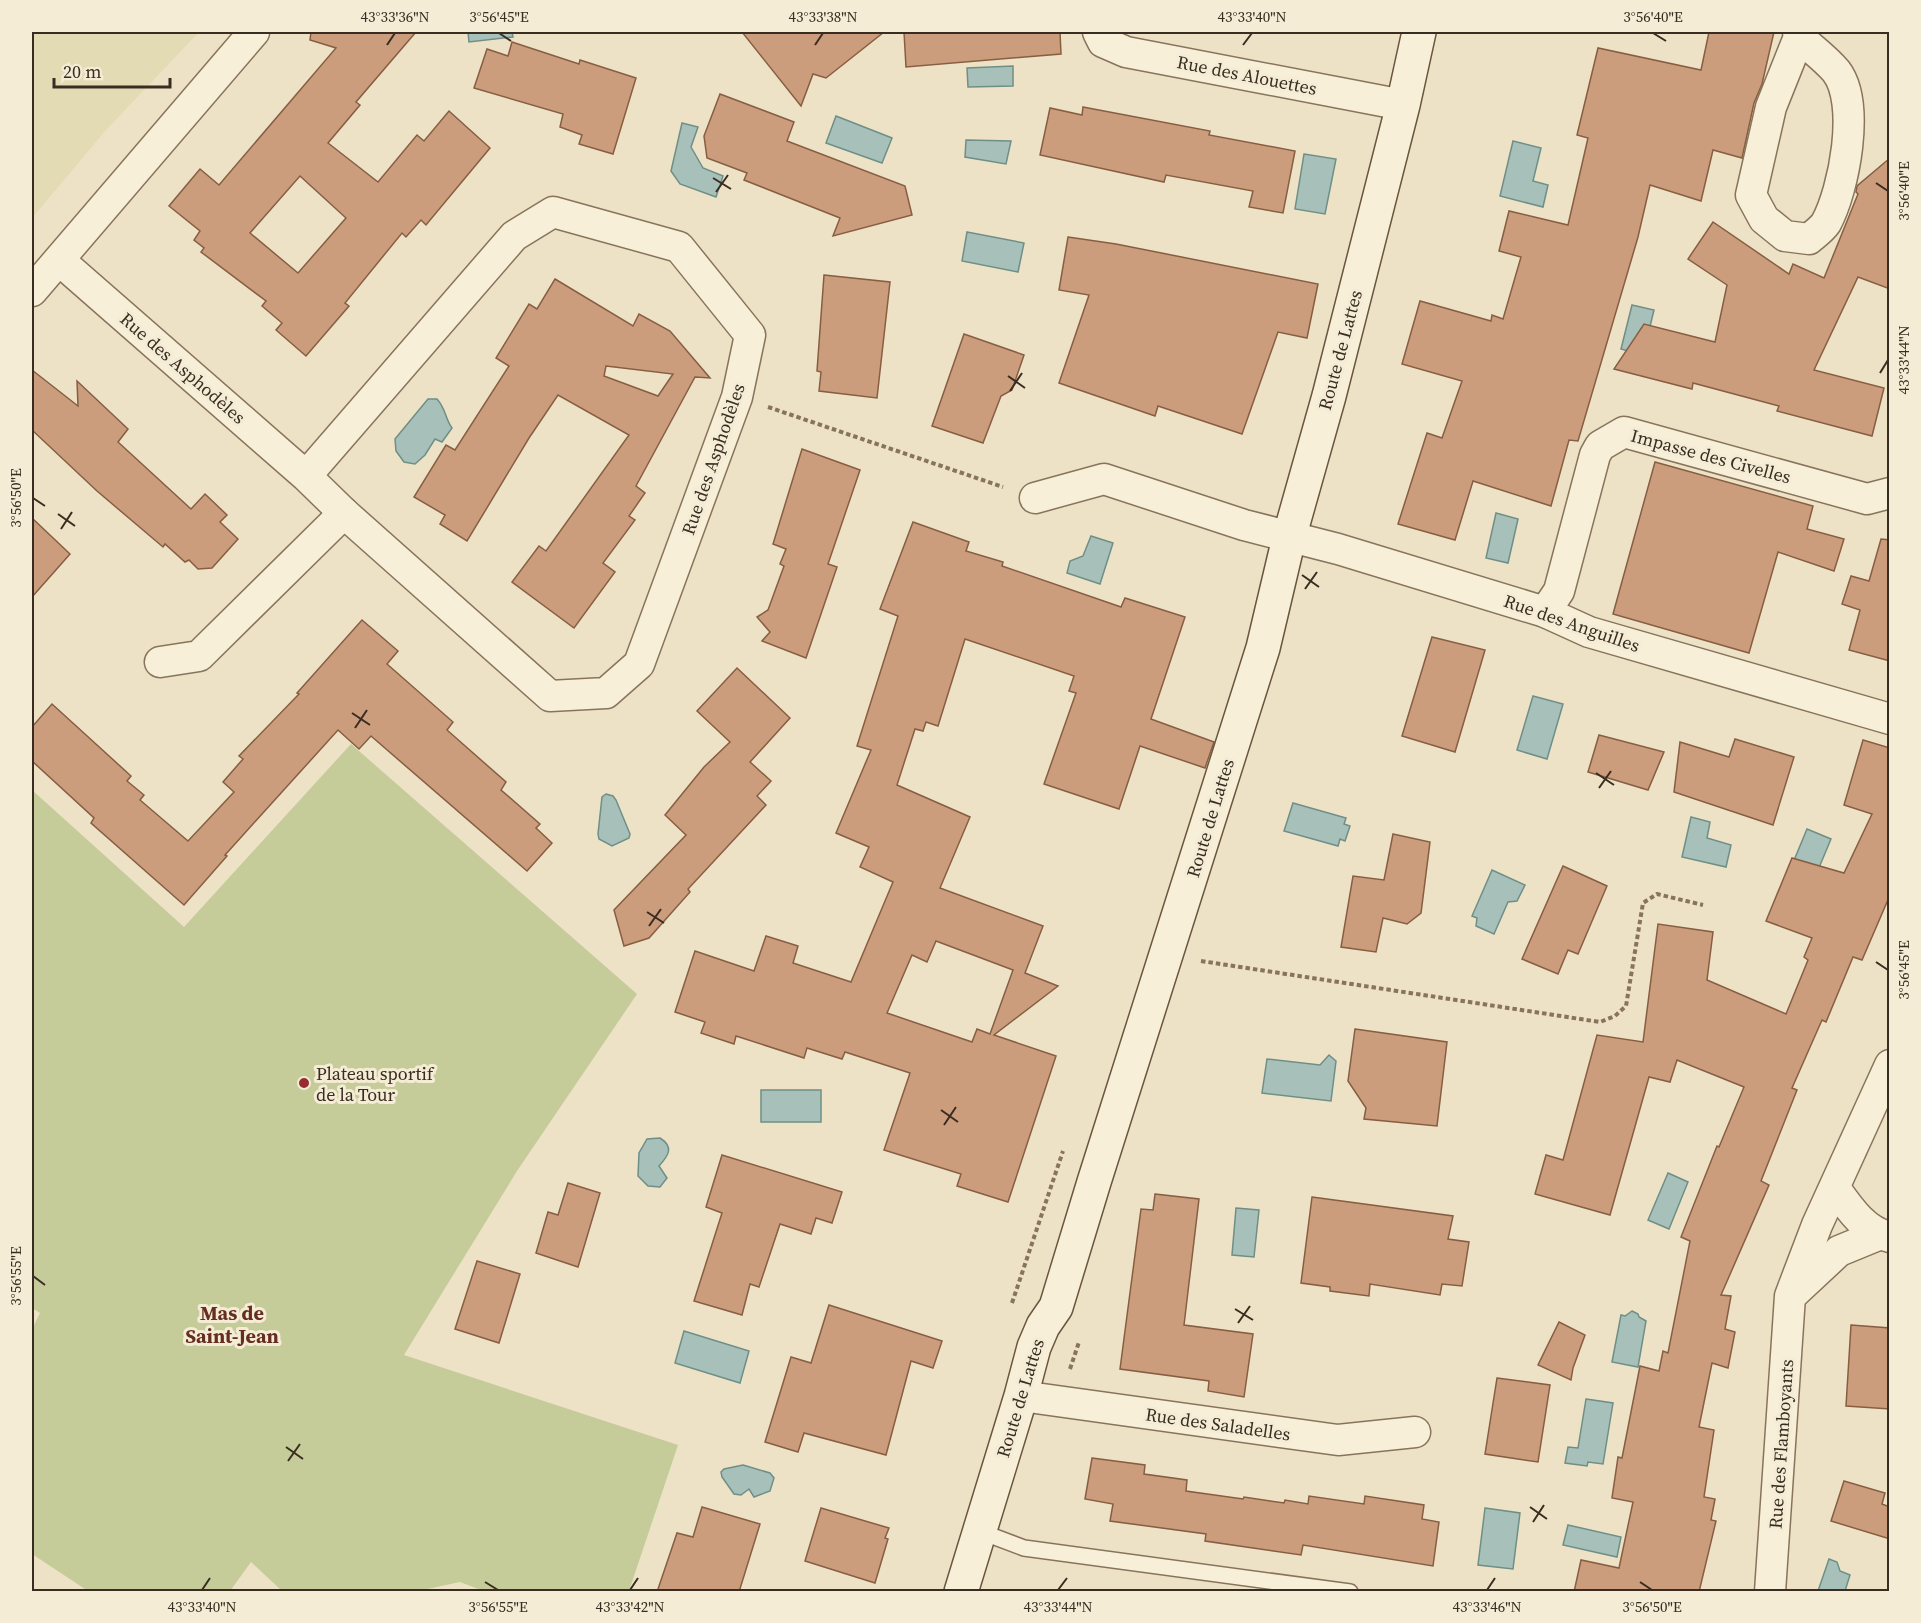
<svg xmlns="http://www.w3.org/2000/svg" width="1921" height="1623" font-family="'Source Serif 4',serif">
<rect width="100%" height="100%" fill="#ede2c6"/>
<path fill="#e3dbb4" d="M32,32H199L106,130L32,218Z"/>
<path fill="#c6cb9a" d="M351,744L637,994L517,1171L404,1355L678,1445L629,1591L486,1592L460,1582L418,1591H282L251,1562L230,1591H88L32,1554V1329L40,1313L32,1308V790L184,927Z"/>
<g fill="#a7c1ba" stroke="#6e8f87" stroke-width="1.5">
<path d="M468,32H512L513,37L469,42Z"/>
<path d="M1013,66V86L968,87L967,68Z"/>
<path d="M836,116L892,138L882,163L826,143Z"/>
<path d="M682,123L698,127L691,147L703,168L723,176L716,197L680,184L671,171Z"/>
<path d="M966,140L1011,141L1006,164L965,157Z"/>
<path d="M1513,141L1541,148L1533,181L1548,185L1543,207L1500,196Z"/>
<path d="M1304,154L1336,159L1325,214L1295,209Z"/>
<path d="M967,232L1024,243L1018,272L962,261Z"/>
<path d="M1632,305L1654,310L1643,355L1621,349Z"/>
<path d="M428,399H437C446,409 445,418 452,428L442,442L435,439L425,455L415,464L404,462L396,451L395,439Z"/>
<path d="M1496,513L1518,519L1508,563L1486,558Z"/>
<path d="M1091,536L1113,543L1100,584L1067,573L1070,561L1083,556Z"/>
<path d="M1533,696L1563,704L1547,759L1517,750Z"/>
<path d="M606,794L613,796L616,800L630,834L629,838L612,846L599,839L598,834L602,797Z"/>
<path d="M1293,803L1346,818L1344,824L1350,826L1345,841L1340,839L1338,846L1284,831Z"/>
<path d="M1691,817L1710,822L1707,838L1731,845L1726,867L1682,857Z"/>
<path d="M1807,829L1831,839L1813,882L1790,870Z"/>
<path d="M1492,870L1525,885L1517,901L1508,902L1494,934L1476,926L1477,918L1472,916Z"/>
<path d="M1329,1055L1336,1061L1331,1101L1262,1093L1267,1059L1320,1065Z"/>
<rect x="761" y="1090" width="60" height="32"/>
<path d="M660,1138C674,1147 669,1155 659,1166L667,1178L660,1187L648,1186L638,1176L639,1153L647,1139Z"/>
<path d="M1668,1173L1688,1182L1669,1229L1648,1220Z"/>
<path d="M1236,1208L1259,1210L1254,1257L1232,1255Z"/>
<path d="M1632,1311L1638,1314L1639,1317L1646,1321L1638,1367L1612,1362L1621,1315L1625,1316Z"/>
<path d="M684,1331L749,1351L740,1383L675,1363Z"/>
<path d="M1586,1399L1613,1403L1603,1464L1588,1462L1587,1466L1565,1463L1568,1447L1578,1448Z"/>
<path d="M743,1465L770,1473L774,1478L770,1491L754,1497L749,1489L741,1495L734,1494L722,1477L721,1472L724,1469Z"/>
<path d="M1485,1508L1520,1513L1513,1569L1478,1565Z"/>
<path d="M1568,1525L1621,1537L1617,1557L1563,1545Z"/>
<path d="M1829,1559L1837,1562L1840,1571L1850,1575L1845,1591H1818Z"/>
</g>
<g fill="#cb9d7d" stroke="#875e42" stroke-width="1.5" fill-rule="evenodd">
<path d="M311,32H416L356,102L360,105L328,143L378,182L417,135L424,141L449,111L490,148L426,225L421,220L406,237L402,233L345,303L349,306L306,356L276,330L282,323L262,306L266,301L201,252L204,248L194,240L200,231L169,206L200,169L219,185L336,48L310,40ZM300,176L346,218L298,273L250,233Z"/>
<path d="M742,32H884L826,78L813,74L801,106Z"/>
<path d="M904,32H1060L1061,54L906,67Z"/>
<path d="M1709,32H1774L1762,84L1754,103L1742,158L1713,150L1701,201L1650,185L1638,237L1578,441L1569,440L1551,506L1473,481L1455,540L1398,524L1427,433L1442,438L1462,381L1402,364L1420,301L1491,321L1492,315L1503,319L1521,257L1499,251L1509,211L1568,225L1588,138L1577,135L1598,48L1701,70Z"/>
<path d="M512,42L579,64L580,60L636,78L613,154L579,144L582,135L560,127L563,114L474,88L487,49L508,56Z"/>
<path d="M720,94L794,122L787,141L905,186L912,215L833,236L840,218L744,180L747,173L707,158L704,136Z"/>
<path d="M1083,107L1210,131L1209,135L1295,151L1283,213L1249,207L1253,191L1166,175L1164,182L1040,155L1050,108L1082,115Z"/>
<path d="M1890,158V289L1858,277L1814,370L1884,388L1872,436L1777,411L1779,406L1693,383L1692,389L1614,369L1644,324L1715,342L1727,285L1688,259L1713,222L1789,274L1793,264L1824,278L1858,194L1856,192L1857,186Z"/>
<path d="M1068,237L1116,244L1318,284L1307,338L1278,332L1242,434L1158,406L1155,416L1059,383L1089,295L1059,290Z"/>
<path d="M824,275L890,282L877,398L819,391L821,372L817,371Z"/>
<path d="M555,279L633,326L639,314L670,331L710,378L695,377L636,486L645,493L629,516L635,520L603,563L615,572L574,628L512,582L539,546L546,551L629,435L558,395L529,438L467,541L440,524L445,515L414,497L446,445L455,450L509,366L496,358L529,304L537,309ZM606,366L673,374L658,396L604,376Z"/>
<path d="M964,334L1024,355L1012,390L1001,396L983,443L932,426Z"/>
<path d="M32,370L78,406L77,381L128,429L118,442L191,509L205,494L227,515L220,522L238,539L212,568L198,569L189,560L185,562L165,544L163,547L97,491L32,430Z"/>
<path d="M802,449L860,470L828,564L837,567L806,658L762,641L770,632L757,617L768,610L784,566L780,564L786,549L773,544Z"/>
<path d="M1655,462L1813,506L1807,529L1844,539L1834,571L1778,552L1749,653L1613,614Z"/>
<path d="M32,518L70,554L32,597Z"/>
<path d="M913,522L969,542L966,551L1003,562L1002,566L1121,607L1125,598L1185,617L1151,719L1214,742L1205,768L1140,746L1119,809L1044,784L1076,693L1069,691L1074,676L965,639L938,726L926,722L923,731L915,729L897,785L970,817L940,888L1043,926L1025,973L1058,986L994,1035L1056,1056L1008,1202L957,1186L961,1174L884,1150L910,1073L845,1052L842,1059L807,1048L804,1058L736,1036L734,1044L701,1033L705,1022L675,1012L695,951L754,971L766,936L798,946L793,963L851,982L893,882L860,867L869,847L836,833L871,750L857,746L898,616L880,609ZM936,941L1013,970L990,1034L977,1029L972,1042L887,1013L912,955L927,962Z"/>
<path d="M1881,539L1890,540V661L1849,650L1860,610L1842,604L1851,576L1869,581Z"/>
<path d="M362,620L398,651L387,664L453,722L447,730L506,782L501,790L540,824L536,828L552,843L527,871L371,736L359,749L338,730L225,855L227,856L184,905L91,823L94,818L32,761V727L52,704L131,776L127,781L144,795L140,800L188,841L234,792L223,782L243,759L239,756L299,694L297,693Z"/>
<path d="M1432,637L1485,650L1455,752L1402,736Z"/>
<path d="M737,668L790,718L750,762L771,781L757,796L766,805L688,889L690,892L649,938L624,946L614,910L686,835L665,815L704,767L730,742L697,711Z"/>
<path d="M1599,735L1664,752L1648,790L1588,772Z"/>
<path d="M1735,739L1794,757L1773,825L1674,792L1680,742L1729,757Z"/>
<path d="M1863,740L1890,748V895L1862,960L1853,957L1826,1022L1822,1020L1792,1088L1797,1090L1761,1181L1769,1185L1721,1295L1731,1296L1725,1329L1735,1332L1728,1368L1712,1363L1699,1427L1714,1430L1704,1497L1715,1499L1711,1520L1716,1521L1699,1592H1574L1581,1560L1619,1568L1633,1502L1612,1498L1618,1457L1622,1458L1640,1366L1659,1371L1663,1351L1668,1353L1690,1241L1681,1237L1717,1146L1719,1147L1744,1087L1677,1060L1670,1082L1649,1077L1610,1215L1535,1194L1546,1155L1563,1160L1597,1035L1643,1042L1658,924L1713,932L1707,980L1786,1014L1808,960L1804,957L1812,938L1766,921L1792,858L1844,873L1872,814L1844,805Z"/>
<path d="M1393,834L1430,842L1421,913L1407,924L1383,918L1376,952L1341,947L1353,876L1384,880Z"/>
<path d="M1563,866L1607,886L1578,954L1568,950L1558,974L1522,959Z"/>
<path d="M1355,1029L1447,1042L1437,1126L1364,1119L1366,1108L1348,1081Z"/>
<path d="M722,1155L842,1192L832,1223L816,1218L811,1234L780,1224L759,1287L750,1284L742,1315L694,1301L722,1213L706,1207Z"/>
<path d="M568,1183L600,1193L578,1267L536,1253L548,1212L558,1215Z"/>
<path d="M1155,1194L1199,1199L1184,1325L1253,1334L1244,1397L1208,1391L1209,1381L1120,1369L1141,1209L1153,1210Z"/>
<path d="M1312,1197L1453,1216L1448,1239L1469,1242L1462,1286L1442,1284L1440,1295L1370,1284L1369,1296L1330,1291V1287L1301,1283Z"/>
<path d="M477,1261L520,1274L499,1343L455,1329Z"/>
<path d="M829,1305L942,1341L933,1368L911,1361L886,1455L804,1433L798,1452L765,1442L791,1357L811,1363Z"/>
<path d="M1559,1322L1585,1335L1573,1368L1571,1380L1538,1365Z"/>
<path d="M1851,1325L1890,1328V1409L1846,1406Z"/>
<path d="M1497,1378L1550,1385L1538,1462L1485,1454Z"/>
<path d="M1092,1458L1145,1465L1144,1474L1187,1480L1186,1491L1243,1499L1244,1497L1284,1503L1285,1500L1308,1504L1309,1496L1364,1504L1365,1496L1424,1505L1422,1519L1439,1522L1433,1566L1303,1545L1301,1555L1205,1541L1206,1534L1110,1521L1113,1504L1085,1499Z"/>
<path d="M1844,1481L1885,1493L1882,1504L1890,1507V1539L1831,1521Z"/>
<path d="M702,1507L760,1524L739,1592H657L677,1533L693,1537Z"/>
<path d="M821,1508L889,1528L885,1538L888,1539L875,1583L805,1561Z"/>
</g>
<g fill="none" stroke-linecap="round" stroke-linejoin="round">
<g stroke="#88745c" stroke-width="18">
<path id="lane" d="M979,1531L1024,1548L1350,1592"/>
</g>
<g stroke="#88745c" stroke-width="33">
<g id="street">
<path d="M1098,32L1103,42L1126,52L1403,105"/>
<path d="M1798,32L1799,37L1771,107L1751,195L1764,219L1785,236L1809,239C1815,234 1822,229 1826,223C1844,190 1861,103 1836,71C1826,59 1811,48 1799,37"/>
<path d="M59,260L306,476L344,513L550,696L606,693L639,664L737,397L750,335L679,247L553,212L514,236L306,476"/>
<path d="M32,291L254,32"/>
<path d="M1035,498L1104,479L1244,525L1338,549L1545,612L1589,632L1890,719"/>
<path d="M1545,612L1559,591L1595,455L1600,446L1624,432L1867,499L1890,493"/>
<path d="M160,662L199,656L344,513"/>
<path d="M1835,1188C1849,1208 1865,1232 1890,1237"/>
<path d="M1795,1292L1839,1251L1878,1235"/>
<path d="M1021,1396L1338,1440L1415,1432"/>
<path d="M1770,1592L1790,1296L1817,1225L1890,1065"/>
</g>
</g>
<g stroke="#6a553f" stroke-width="36">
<path id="secondary" d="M961,1592L1021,1396L1034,1347L1043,1326L1056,1307L1094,1182L1263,648L1289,538L1329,396L1403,105L1419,32"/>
</g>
<g stroke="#88745c" stroke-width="4" stroke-dasharray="4.5 3" stroke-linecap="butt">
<path d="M768,407L1003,487"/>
<path d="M1201,961L1600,1022L1615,1016L1626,1006L1643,903L1657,894L1703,905"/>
<path d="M1012,1303L1063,1151"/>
<path d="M1070,1369L1079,1342"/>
</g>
<use href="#lane" stroke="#f8efd9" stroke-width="15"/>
<use href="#street" stroke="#f8efd9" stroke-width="30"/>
<use href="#secondary" stroke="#f8efd9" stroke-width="33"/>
</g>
<path fill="none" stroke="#392c20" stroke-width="2" d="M499,33L511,41M1653,33L1666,41M387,45L395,33M815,45L823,33M1243,45L1252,33M713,178L731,189M1876,183L1888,191M716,192L728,175M1880,373L1888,360M1008,376L1025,388M1010,391L1022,373M33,498L45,506M58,514L75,526M61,529L72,512M1302,575L1319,587M1305,589L1317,572M352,713L370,725M355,728L367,710M1596,773L1614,785M1599,788L1611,771M647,912L664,923M649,926L661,909M1876,962L1888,970M941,1110L958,1122M944,1125L956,1107M33,1276L45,1285M1235,1309L1253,1320M1238,1323L1250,1306M286,1447L303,1459M288,1461L300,1444M1530,1507L1547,1519M1533,1522L1544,1505M485,1582L498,1590M1640,1582L1652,1590M202,1590L210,1578M630,1590L638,1578M1058,1590L1067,1578M1487,1590L1495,1578"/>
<circle fill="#962d2e" stroke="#f5ecd6" stroke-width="2" cx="304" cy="1083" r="6"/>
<g text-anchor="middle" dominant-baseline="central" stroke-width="6" stroke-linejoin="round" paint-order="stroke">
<g font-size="18" fill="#392c20" stroke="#f5ecd6">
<text transform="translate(1247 75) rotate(11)">Rue des Alouettes</text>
<text transform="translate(1340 350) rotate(-75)">Route de Lattes</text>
<text transform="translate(183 368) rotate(41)">Rue des Asphodèles</text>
<text transform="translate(1711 456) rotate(15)">Impasse des Civelles</text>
<text transform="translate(713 459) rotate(-71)">Rue des Asphodèles</text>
<text transform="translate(1572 623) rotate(19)">Rue des Anguilles</text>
<text transform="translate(1210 818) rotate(-73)">Route de Lattes</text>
<text transform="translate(1020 1398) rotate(-73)">Route de Lattes</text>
<text transform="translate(1218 1424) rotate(8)">Rue des Saladelles</text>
<text transform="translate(1781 1444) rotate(-86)">Rue des Flamboyants</text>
</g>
<g font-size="18" fill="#392c20" stroke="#f5ecd6" text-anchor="start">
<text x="316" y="1073">Plateau sportif<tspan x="316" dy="21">de la Tour</tspan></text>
</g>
<g font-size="20" font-weight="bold" fill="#652e20" stroke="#f5ecd6">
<text x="232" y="1313">Mas de<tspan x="232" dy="23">Saint-Jean</tspan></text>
</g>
</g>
<rect width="1921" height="1623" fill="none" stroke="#f5ecd6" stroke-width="66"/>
<path d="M54 78v9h116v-9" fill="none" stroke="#392c20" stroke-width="3"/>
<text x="63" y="78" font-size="18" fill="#392c20" stroke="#f5ecd6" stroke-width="4.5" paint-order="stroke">20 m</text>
<rect x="33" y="33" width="1855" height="1557" fill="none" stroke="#392c20" stroke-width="2"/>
<g font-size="15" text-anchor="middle" fill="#392c20">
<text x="395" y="22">43°33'36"N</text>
<text x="499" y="22">3°56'45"E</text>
<text x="823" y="22">43°33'38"N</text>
<text x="1252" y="22">43°33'40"N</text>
<text x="1653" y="22">3°56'40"E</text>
<text transform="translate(1904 191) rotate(-90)" y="5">3°56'40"E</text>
<text transform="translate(1904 360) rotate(-90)" y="5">43°33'44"N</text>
<text transform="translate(16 498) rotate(-90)" y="5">3°56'50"E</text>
<text transform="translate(1904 970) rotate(-90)" y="5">3°56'45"E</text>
<text transform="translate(16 1276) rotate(-90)" y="5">3°56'55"E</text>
<text x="202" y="1612">43°33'40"N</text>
<text x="498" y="1612">3°56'55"E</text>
<text x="630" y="1612">43°33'42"N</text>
<text x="1058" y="1612">43°33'44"N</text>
<text x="1487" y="1612">43°33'46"N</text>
<text x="1652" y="1612">3°56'50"E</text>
</g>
</svg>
